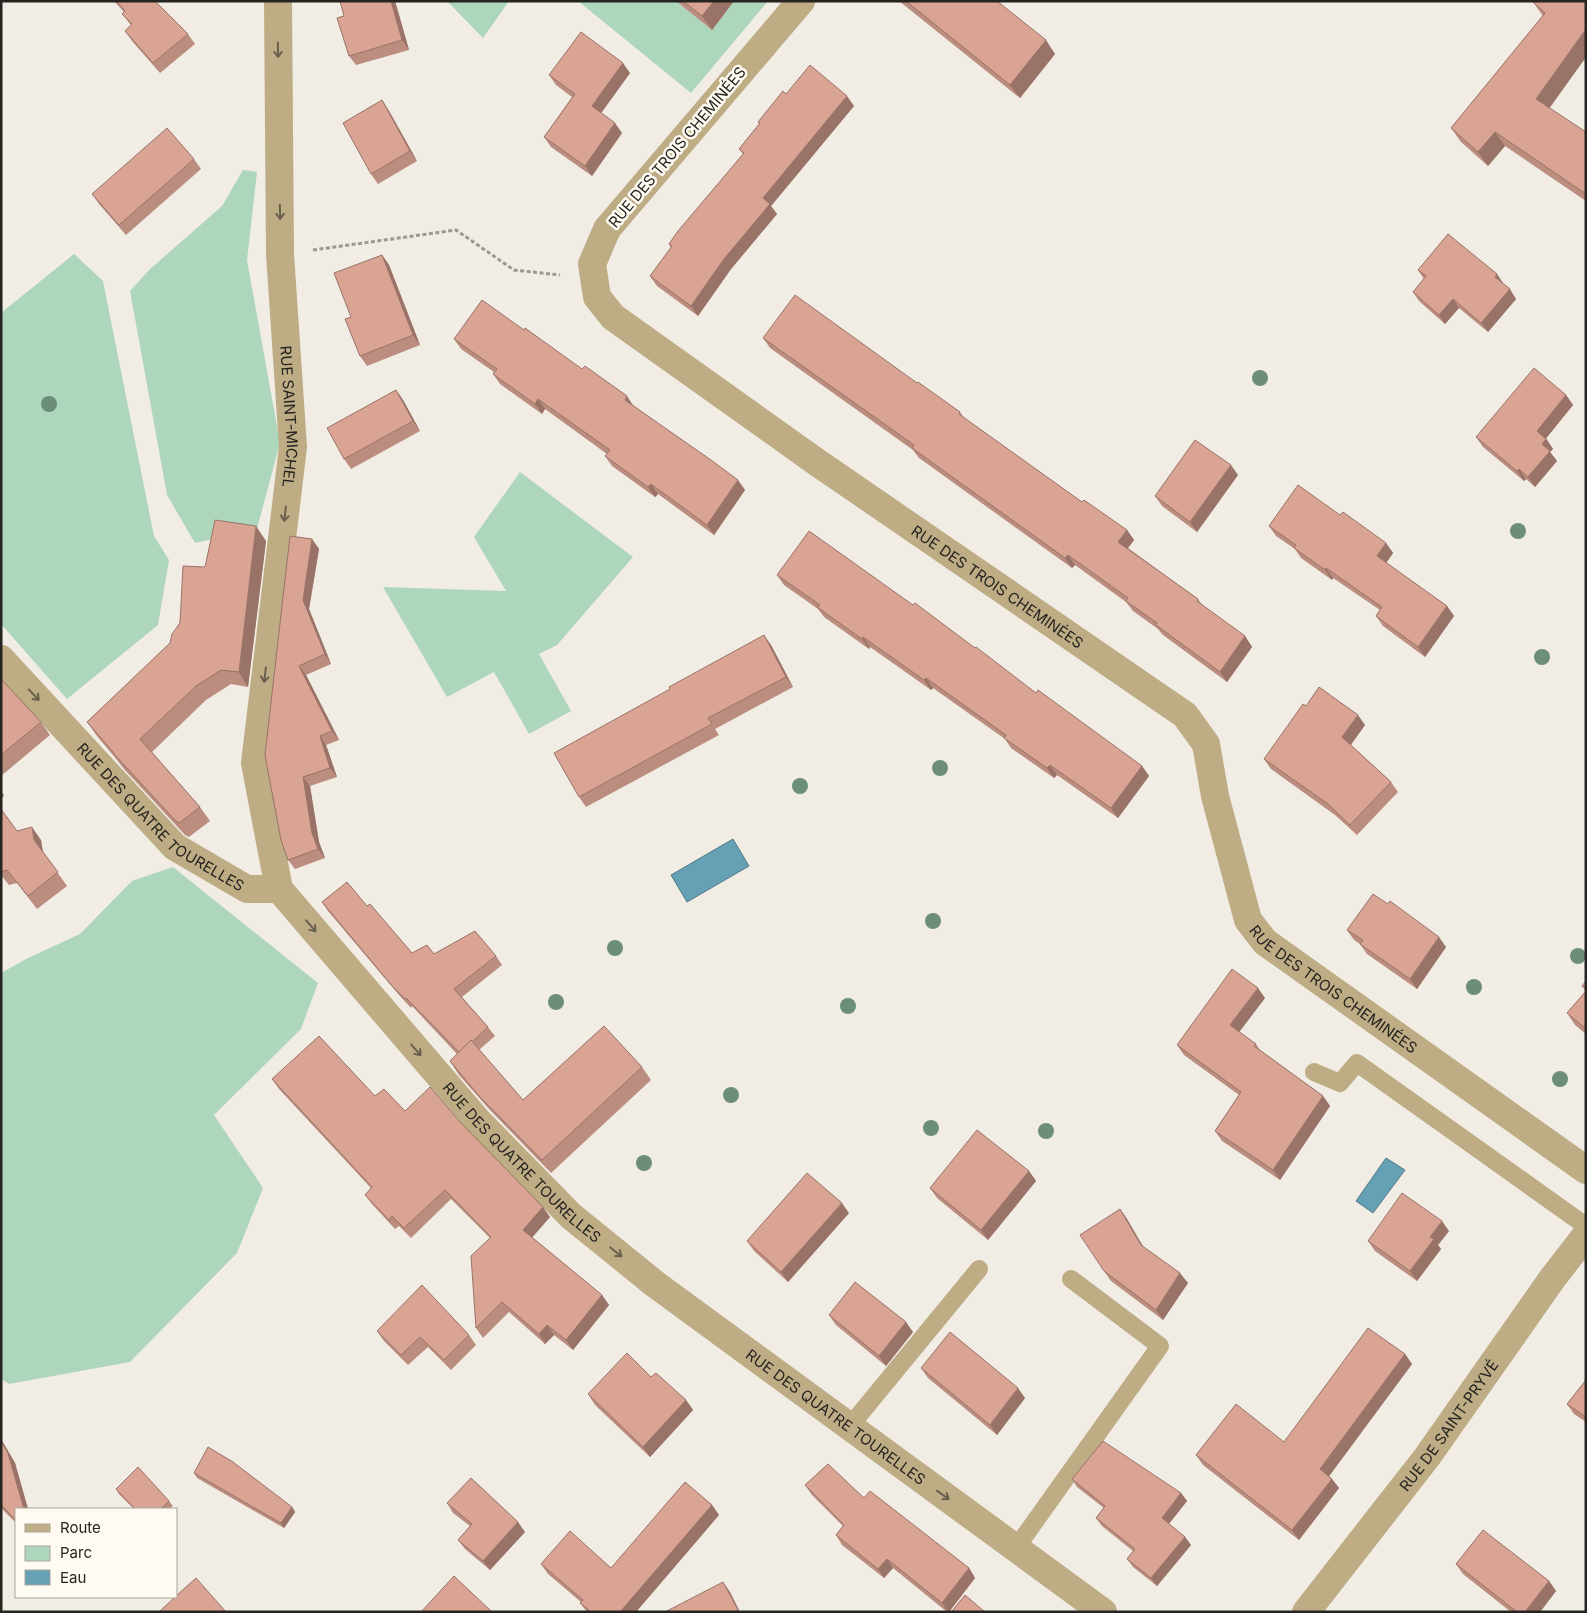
<svg xmlns="http://www.w3.org/2000/svg" width="1587" height="1613" font-family="Inter,sans-serif">
<rect width="100%" height="100%" fill="#f1ede5"/>
<g fill="#aed6bd">
<path d="M447,1H509L483,38Z"/>
<path d="M578,1H667L670,3L676,1L712,30L734,1H768L691,93Z"/>
<path d="M243,170L257,172L247,260L280,443L257,529L195,543L167,495L130,291L149,270L222,206Z"/>
<path d="M74,254L103,281L154,536L169,560L158,625L67,699L1,624V313Z"/>
<path d="M520,472L633,557L557,645L539,654L571,711L529,734L494,672L447,697L383,587L506,591L474,537Z"/>
<path d="M173,867L318,983L301,1029L214,1115L263,1188L237,1253L130,1362L9,1384L1,1379V973L28,958L80,934L132,881Z"/>
</g>
<g fill="#65a0b4" stroke="#527b88">
<path d="M733,839L749,866L687,902L671,875Z"/>
<path d="M1386,1158L1405,1170L1373,1213L1356,1201Z"/>
</g>
<g fill="none" stroke-linecap="round" stroke-linejoin="round">
<path stroke="#9b9993" stroke-width="3" stroke-dasharray="4 2.5" stroke-linecap="butt" d="M313,250L456,230L514,270L560,275"/>
<g stroke="#bdac84" stroke-width="18">
<path d="M1314,1072L1340,1083L1357,1063L1586,1226"/>
<path d="M850,1426L979,1269"/>
<path d="M1016,1548L1160,1346L1071,1279"/>
</g>
<g stroke="#bdac84" stroke-width="28">
<path id="s1" d="M278,1L280,254L293,447L255,763L279,889L478,1121L571,1216L655,1284L1103,1612"/>
<path id="s2" d="M801,1L607,229L592,264L597,297L613,317L818,463L1185,715L1206,744L1215,796L1248,920L1265,942L1586,1170"/>
<path id="s3" d="M1,659L175,847L247,889H279"/>
<path id="s4" d="M1306,1612L1427,1457L1552,1279L1586,1235"/>
</g>
</g>
<g fill="#6c8d7a">
<circle cx="1260" cy="378" r="8"/>
<circle cx="49" cy="404" r="8"/>
<circle cx="1518" cy="531" r="8"/>
<circle cx="1542" cy="657" r="8"/>
<circle cx="940" cy="768" r="8"/>
<circle cx="800" cy="786" r="8"/>
<circle cx="933" cy="921" r="8"/>
<circle cx="615" cy="948" r="8"/>
<circle cx="1578" cy="956" r="8"/>
<circle cx="1474" cy="987" r="8"/>
<circle cx="556" cy="1002" r="8"/>
<circle cx="848" cy="1006" r="8"/>
<circle cx="1560" cy="1079" r="8"/>
<circle cx="731" cy="1095" r="8"/>
<circle cx="931" cy="1128" r="8"/>
<circle cx="1046" cy="1131" r="8"/>
<circle cx="644" cy="1163" r="8"/>
</g>
<g fill="#bb8d7f">
<path d="M114,1H155L188,34L195,44L160,73L132,41L125,31L131,25L122,14L124,12Z"/>
<path d="M395,1L409,50L356,65L349,56Z"/>
<path d="M676,1H734L712,30Z"/>
<path d="M899,1H997L1055,54L1020,98Z"/>
<path d="M1586,1V57L1549,108L1586,132V201L1505,146L1488,166L1461,142L1451,128L1543,16L1533,2Z"/>
<path d="M630,73L601,113L622,133L592,176L551,147L544,137L572,97L556,85L549,75Z"/>
<path d="M786,94L854,106L771,206L777,214L731,269L698,316L657,286L650,276L671,248L669,244L743,154L739,149L759,124L758,122Z"/>
<path d="M382,100L389,111L417,161L378,184L371,174Z"/>
<path d="M194,159L201,169L126,235L99,204L92,194Z"/>
<path d="M382,255L389,265L420,345L367,366L360,356L351,317Z"/>
<path d="M1418,270L1503,283L1516,299L1488,332L1459,308L1445,324L1419,301L1413,292L1424,279Z"/>
<path d="M524,330L634,406L745,490L714,535L658,494L655,497L612,466L605,456L607,454L545,409L542,414L500,384L493,374L494,372L461,349L454,339Z"/>
<path d="M763,338L917,383L960,412L965,419L1082,502L1127,530L1134,540L1128,548L1198,599L1202,605L1245,636L1252,647L1227,682L1163,635L1158,629L1133,611L1126,602L1075,565L1072,568L919,458L913,450L770,348Z"/>
<path d="M396,390L403,400L420,431L351,469L344,459Z"/>
<path d="M1566,395L1573,405L1546,438L1553,449L1550,452L1557,461L1535,487L1526,479L1524,481L1483,447L1476,437Z"/>
<path d="M1238,475L1197,532L1162,506L1155,496Z"/>
<path d="M1340,515L1386,543L1393,553L1386,563L1447,606L1454,616L1425,657L1383,626L1376,616L1380,610L1333,578L1332,580L1301,558L1295,549L1276,536L1269,526Z"/>
<path d="M312,539L319,549L309,609L331,664L306,675L339,740L326,745L337,777L310,786L319,842L325,858L295,869L288,860L265,755Z"/>
<path d="M266,541L248,687L231,684L206,700L152,752L200,807L210,821L189,837L185,835L124,769L117,760L97,736L87,722L170,643L205,567Z"/>
<path d="M777,575L1036,693L1142,766L1149,776L1118,818L1057,775L1054,778L1011,748L1005,739L933,688L931,690L870,647L869,649L824,617L818,609L784,585Z"/>
<path d="M771,645L793,687L715,729L719,735L586,807L579,797Z"/>
<path d="M1,679L41,722L50,735L1,776Z"/>
<path d="M1306,706L1365,725L1351,745L1391,782L1398,792L1357,835L1335,815L1271,769L1264,759Z"/>
<path d="M1,809L17,831L41,840L43,852L67,886L37,909L17,883L9,885L1,875Z"/>
<path d="M322,902L367,906L412,953L496,956L502,965L462,997L488,1027L495,1036L479,1050L523,1100L642,1067L651,1080L551,1173L490,1110L459,1075L450,1061L457,1054L412,1006L411,1008L399,995L328,911Z"/>
<path d="M1388,904L1446,947L1417,989L1367,954L1360,944L1354,940L1347,930Z"/>
<path d="M1586,991V1034L1575,1025L1567,1013Z"/>
<path d="M1265,998L1239,1032L1256,1044L1260,1050L1323,1096L1330,1106L1280,1180L1222,1141L1215,1131L1239,1095L1184,1055L1177,1045Z"/>
<path d="M272,1079L375,1096L405,1111L460,1122L550,1217L532,1237L602,1295L609,1305L573,1350L554,1335L545,1344L509,1312L483,1338L476,1328L490,1238L451,1199L411,1238L399,1226L395,1229L372,1204L365,1195L371,1188L279,1089Z"/>
<path d="M1029,1171L1036,1181L988,1240L937,1198L930,1188Z"/>
<path d="M1120,1209L1127,1219L1143,1247L1188,1283L1163,1320L1111,1281L1104,1271Z"/>
<path d="M849,1213L788,1282L754,1251L747,1241Z"/>
<path d="M1449,1231L1438,1245L1441,1249L1417,1281L1375,1251L1368,1241Z"/>
<path d="M829,1315L913,1332L886,1366L836,1325Z"/>
<path d="M377,1331L469,1335L476,1345L451,1370L428,1347L408,1365L384,1341Z"/>
<path d="M1405,1354L1412,1364L1329,1476L1332,1479L1339,1488L1299,1540L1203,1465L1196,1455L1284,1442Z"/>
<path d="M921,1368L1025,1398L997,1435L928,1378Z"/>
<path d="M651,1377L686,1400L693,1410L650,1457L595,1405L588,1394Z"/>
<path d="M1586,1380V1422L1574,1414L1567,1404Z"/>
<path d="M1,1439L15,1463L28,1509H16V1523L1,1508Z"/>
<path d="M194,1473L292,1507L295,1512L284,1528L197,1478Z"/>
<path d="M1072,1479L1181,1493L1187,1501L1169,1524L1185,1537L1191,1545L1157,1586L1133,1567L1127,1559L1133,1551L1102,1526L1096,1518L1104,1508L1077,1487Z"/>
<path d="M805,1485L864,1498L969,1568L975,1578L949,1612H947L893,1568L884,1578L842,1545L836,1535L843,1526L812,1495Z"/>
<path d="M116,1489L169,1501L173,1506L169,1509H134L119,1494Z"/>
<path d="M447,1503L525,1532L490,1570L465,1549L458,1540L470,1526L453,1513Z"/>
<path d="M712,1505L719,1515L636,1612H587L580,1603L581,1602L548,1574L541,1564L611,1568Z"/>
<path d="M1456,1564L1549,1581L1556,1591L1540,1612H1511L1463,1574Z"/>
</g>
<g fill="#997368">
<path d="M391,1H395L409,50L402,40Z"/>
<path d="M714,1H734L712,30L702,16Z"/>
<path d="M1586,29V57L1546,113L1536,99Z"/>
<path d="M1046,40L1055,54L1020,98L1010,85Z"/>
<path d="M623,63L630,73L599,116L592,106Z"/>
<path d="M847,96L854,106L771,206L777,214L731,269L698,316L691,306L763,198Z"/>
<path d="M382,100L389,111L417,161L410,151Z"/>
<path d="M615,123L622,133L592,176L585,166Z"/>
<path d="M1495,132L1505,146L1488,166L1478,152Z"/>
<path d="M382,255L389,265L420,345L413,335Z"/>
<path d="M1497,274L1503,283L1501,286L1495,277Z"/>
<path d="M1510,289L1516,299L1488,332L1481,323Z"/>
<path d="M1453,299L1459,308L1445,324L1439,315Z"/>
<path d="M396,390L403,400L420,431L413,421Z"/>
<path d="M1566,395L1573,405L1544,441L1537,431Z"/>
<path d="M627,396L634,407L625,400Z"/>
<path d="M538,399L545,409L542,414L535,404Z"/>
<path d="M1546,439L1553,449L1550,452L1557,461L1535,487L1528,477L1542,444Z"/>
<path d="M1231,465L1238,475L1197,532L1190,522Z"/>
<path d="M1519,469L1526,479L1524,481L1517,471Z"/>
<path d="M738,480L745,490L714,535L707,525Z"/>
<path d="M651,484L658,494L655,497L648,487Z"/>
<path d="M256,526L266,541L248,687L239,672Z"/>
<path d="M1127,530L1134,540L1125,552L1118,542Z"/>
<path d="M312,539L319,549L309,609L331,664L325,654L303,600Z"/>
<path d="M1386,543L1393,553L1384,566L1377,556Z"/>
<path d="M1068,555L1075,565L1072,568L1065,558Z"/>
<path d="M1326,568L1333,578L1332,580L1325,570Z"/>
<path d="M1447,606L1454,616L1425,657L1418,647Z"/>
<path d="M764,635L771,645L793,687L786,677Z"/>
<path d="M1245,636L1252,647L1227,682L1220,672Z"/>
<path d="M863,637L870,647L869,649L862,639Z"/>
<path d="M299,666L306,675L339,740L332,731Z"/>
<path d="M926,678L933,688L931,690L924,680Z"/>
<path d="M1358,715L1365,725L1349,747L1342,737Z"/>
<path d="M320,736L326,745L337,777L330,768Z"/>
<path d="M1050,765L1057,775L1054,778L1047,768Z"/>
<path d="M1142,766L1149,776L1118,818L1111,808Z"/>
<path d="M303,777L310,786L319,842L325,858L318,849L312,833Z"/>
<path d="M1,792L4,795L1,800Z"/>
<path d="M32,827L41,840L43,853L34,840Z"/>
<path d="M1439,937L1446,947L1417,989L1410,979Z"/>
<path d="M1258,988L1265,998L1237,1035L1230,1025Z"/>
<path d="M1323,1096L1330,1106L1280,1180L1273,1170Z"/>
<path d="M1029,1171L1036,1181L988,1240L981,1230Z"/>
<path d="M842,1203L849,1213L788,1282L781,1272Z"/>
<path d="M543,1207L550,1217L530,1240L523,1230Z"/>
<path d="M1120,1209L1127,1219L1148,1255L1141,1245Z"/>
<path d="M1442,1221L1449,1231L1438,1245L1441,1249L1417,1281L1410,1271L1430,1237Z"/>
<path d="M1180,1273L1188,1283L1163,1320L1156,1310Z"/>
<path d="M602,1295L609,1305L573,1350L566,1340Z"/>
<path d="M906,1322L913,1332L886,1366L879,1356Z"/>
<path d="M547,1325L554,1335L545,1344L539,1334Z"/>
<path d="M1405,1354L1412,1364L1327,1479L1320,1469Z"/>
<path d="M1018,1388L1025,1398L997,1435L990,1425Z"/>
<path d="M686,1400L693,1410L650,1457L643,1447Z"/>
<path d="M1,1439L15,1463L28,1509H24L1,1441Z"/>
<path d="M1332,1479L1339,1488L1299,1540L1292,1530Z"/>
<path d="M1181,1493L1187,1501L1167,1526L1162,1518Z"/>
<path d="M712,1505L719,1515L636,1612H620Z"/>
<path d="M292,1507L295,1512L284,1528L281,1523Z"/>
<path d="M518,1522L525,1532L490,1570L483,1561Z"/>
<path d="M1185,1537L1191,1545L1157,1586L1151,1578Z"/>
<path d="M887,1559L893,1568L884,1578L878,1569Z"/>
<path d="M969,1568L975,1578L949,1612H948L942,1603Z"/>
<path d="M1549,1581L1556,1591L1540,1612H1525Z"/>
<path d="M723,1582L730,1592L740,1612H739L738,1610Z"/>
</g>
<g fill="#daa494" stroke="#997368">
<path d="M116,1H155L188,34L153,63L125,31L132,24L122,14L125,11Z"/>
<path d="M340,1H391L402,40L349,56L337,18L344,16Z"/>
<path d="M683,1H714L702,16Z"/>
<path d="M906,1H997L1046,40L1010,85Z"/>
<path d="M1534,1H1586V29L1536,99L1586,132V194L1495,132L1478,152L1451,128L1545,13L1533,2Z"/>
<path d="M581,32L623,63L592,106L615,123L585,166L544,137L575,94L549,75Z"/>
<path d="M810,65L847,96L763,198L770,204L724,259L691,306L650,276L672,246L669,244L678,231L744,153L739,149L760,123L758,122L783,91L786,94Z"/>
<path d="M382,100L410,151L371,174L343,123Z"/>
<path d="M167,128L194,159L119,225L92,194Z"/>
<path d="M1448,234L1497,274L1495,277L1510,289L1481,323L1453,299L1439,315L1413,292L1426,276L1418,270Z"/>
<path d="M382,255L413,335L360,356L345,319L351,317L334,273Z"/>
<path d="M795,295L917,383L918,382L960,412L959,414L1040,472L1082,502L1084,500L1127,530L1118,542L1198,599L1197,601L1245,636L1220,672L1156,625L1157,623L1126,601L1128,598L1068,555L1065,558L912,448L914,445L763,338Z"/>
<path d="M482,300L524,330L525,328L582,369L585,366L627,396L625,400L711,460L738,480L707,525L651,484L648,487L605,456L610,450L538,399L535,404L493,374L497,369L454,339Z"/>
<path d="M1534,368L1566,395L1537,431L1546,439L1542,444L1550,451L1528,477L1519,469L1517,471L1476,437Z"/>
<path d="M396,390L413,421L344,459L327,428Z"/>
<path d="M1195,440L1231,465L1190,522L1155,496Z"/>
<path d="M1298,485L1340,515L1343,512L1386,543L1377,556L1447,606L1418,647L1376,616L1382,607L1326,568L1325,570L1294,548L1296,545L1269,526Z"/>
<path d="M215,520L256,526L239,672L221,670L196,686L140,739L200,807L179,823L175,820L114,754V753L87,722L170,643L172,634L180,623L183,566L205,567Z"/>
<path d="M809,531L913,605L915,603L975,648L976,647L1036,693L1038,690L1142,766L1111,808L1050,765L1047,768L1004,738L1006,735L926,678L924,680L863,637L862,639L817,607L820,605L777,575Z"/>
<path d="M290,536L312,539L303,600L325,654L299,666L332,731L320,736L330,768L303,777L312,833L318,849L288,860L281,840L265,755Z"/>
<path d="M764,635L786,677L708,718L712,724L579,797L554,753L670,689L669,687Z"/>
<path d="M1,679L41,722L1,755Z"/>
<path d="M1319,687L1358,715L1342,737L1391,782L1350,825L1328,804L1264,759L1303,704L1306,706Z"/>
<path d="M1,809L17,831L32,827L34,840L58,872L28,896L7,870L1,872Z"/>
<path d="M347,882L367,906L370,904L412,953L427,945L434,954L475,931L496,956L454,989L488,1027L472,1042L471,1040L459,1052L406,998L405,999L393,987L322,902Z"/>
<path d="M1373,894L1388,904L1390,901L1439,937L1410,979L1360,944L1363,940L1347,930Z"/>
<path d="M1232,969L1258,988L1230,1025L1256,1044L1254,1046L1323,1096L1273,1170L1215,1131L1241,1092L1177,1045Z"/>
<path d="M1586,981V990L1582,986Z"/>
<path d="M1586,991V1029L1567,1013Z"/>
<path d="M604,1026L642,1067L542,1160L480,1097L450,1061L471,1040L523,1100Z"/>
<path d="M319,1036L375,1096L384,1089L405,1111L430,1087L460,1122L543,1207L523,1230L602,1295L566,1340L547,1325L539,1334L502,1302L476,1328L471,1256L491,1237L445,1190L404,1228L392,1216L389,1220L365,1195L372,1187L272,1079Z"/>
<path d="M977,1130L1029,1171L981,1230L930,1188Z"/>
<path d="M807,1173L842,1203L781,1272L747,1241Z"/>
<path d="M1402,1193L1442,1221L1430,1237L1434,1239L1410,1271L1368,1241Z"/>
<path d="M1120,1209L1141,1245L1180,1273L1156,1310L1104,1271L1080,1235Z"/>
<path d="M855,1282L906,1322L879,1356L829,1315Z"/>
<path d="M422,1285L469,1335L444,1360L420,1337L401,1355L377,1331Z"/>
<path d="M1368,1328L1405,1354L1320,1469L1332,1479L1292,1530L1196,1455L1236,1404L1284,1442Z"/>
<path d="M950,1332L1018,1388L990,1425L921,1368Z"/>
<path d="M627,1353L651,1377L656,1373L686,1400L643,1447L588,1394Z"/>
<path d="M1586,1380V1417L1567,1404Z"/>
<path d="M1,1441L8,1453L24,1509H16V1520L1,1505Z"/>
<path d="M1103,1441L1181,1493L1162,1518L1185,1537L1151,1578L1127,1559L1135,1549L1096,1518L1105,1506L1072,1479Z"/>
<path d="M208,1447L233,1462L292,1507L281,1523L194,1473Z"/>
<path d="M828,1464L864,1498L870,1491L969,1568L942,1603L887,1559L878,1569L836,1535L844,1525L805,1485Z"/>
<path d="M138,1467L169,1501L161,1509H135L116,1489Z"/>
<path d="M471,1478L518,1522L483,1561L458,1540L472,1524L447,1503Z"/>
<path d="M685,1482L712,1505L620,1612H591L580,1603L583,1600L541,1564L570,1531L611,1568Z"/>
<path d="M1483,1530L1549,1581L1525,1612H1517L1456,1564Z"/>
<path d="M454,1576L492,1612H421Z"/>
<path d="M196,1578L226,1612H159L175,1597H176V1596Z"/>
<path d="M723,1582L738,1610L735,1612H665Z"/>
<path d="M965,1595L985,1612H951Z"/>
</g>
<defs><path id="oneway-shaft" d="M-6 0H5M1.5-3L5.5 0L1.5 3" fill="none" stroke-width="1.6" stroke-linecap="round" stroke-linejoin="round" transform="scale(1.25)"/></defs>
<g stroke="#69614e">
<use href="#oneway-shaft" transform="translate(278 50) rotate(89)"/>
<use href="#oneway-shaft" transform="translate(280 212) rotate(89)"/>
<use href="#oneway-shaft" transform="translate(285 514) rotate(97)"/>
<use href="#oneway-shaft" transform="translate(265 675) rotate(97)"/>
<use href="#oneway-shaft" transform="translate(34 695) rotate(47)"/>
<use href="#oneway-shaft" transform="translate(311 926) rotate(49)"/>
<use href="#oneway-shaft" transform="translate(416 1050) rotate(49)"/>
<use href="#oneway-shaft" transform="translate(616 1252) rotate(39)"/>
<use href="#oneway-shaft" transform="translate(943 1495) rotate(36)"/>
</g>
<g text-anchor="middle" dominant-baseline="central" stroke-width="5" stroke-linejoin="round" paint-order="stroke">
<g font-size="15" fill="#252421" stroke="#fffbf2">
<text transform="translate(677 147) rotate(-50)">RUE DES TROIS CHEMINÉES</text>
<text stroke="none"><textPath href="#s1" startOffset="416">RUE SAINT-MICHEL</textPath></text>
<text stroke="none"><textPath href="#s2" startOffset="866">RUE DES TROIS CHEMINÉES</textPath></text>
<text stroke="none"><textPath href="#s3" startOffset="226">RUE DES QUATRE TOURELLES</textPath></text>
<text stroke="none"><textPath href="#s2" startOffset="1421">RUE DES TROIS CHEMINÉES</textPath></text>
<text stroke="none"><textPath href="#s1" startOffset="1259">RUE DES QUATRE TOURELLES</textPath></text>
<text stroke="none"><textPath href="#s1" startOffset="1664">RUE DES QUATRE TOURELLES</textPath></text>
<text stroke="none"><textPath href="#s4" startOffset="235">RUE DE SAINT-PRYVÉ</textPath></text>
</g>
</g>
<rect width="1587" height="1613" fill="none" stroke="#252421" stroke-width="5"/>
<rect x="15" y="1508" width="162" height="90" fill="#fffbf2" stroke="#a8a59e"/>
<rect x="25" y="1524" width="25" height="8" fill="#bdac84" stroke="#a8a59e"/>
<text x="60" y="1533" font-size="15" fill="#252421">Route</text>
<rect x="25" y="1546" width="25" height="15" fill="#aed6bd" stroke="#a8a59e"/>
<text x="60" y="1558" font-size="15" fill="#252421">Parc</text>
<rect x="25" y="1570" width="25" height="15" fill="#65a0b4" stroke="#a8a59e"/>
<text x="60" y="1583" font-size="15" fill="#252421">Eau</text>
</svg>
